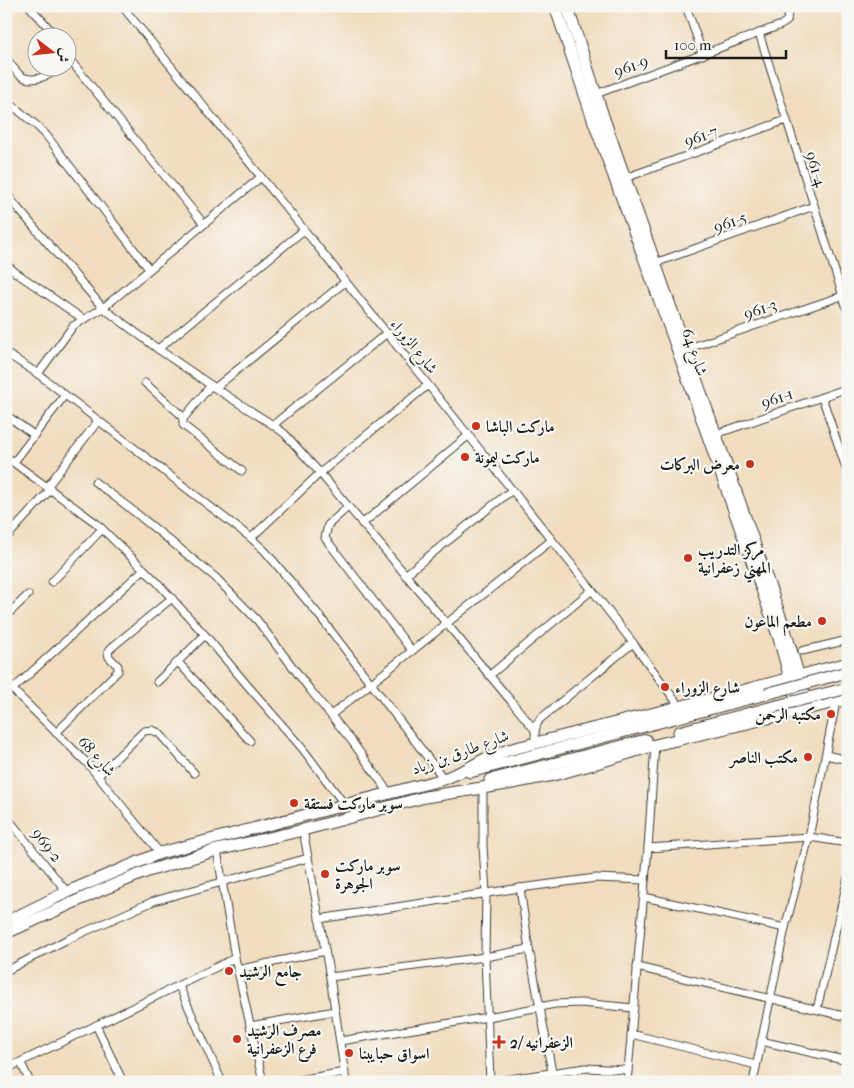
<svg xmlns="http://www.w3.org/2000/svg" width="854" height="1088" font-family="'IM FELL French Canon',Amiri,serif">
<rect width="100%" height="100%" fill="#f6f6f2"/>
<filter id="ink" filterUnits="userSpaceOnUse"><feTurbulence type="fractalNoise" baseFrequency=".02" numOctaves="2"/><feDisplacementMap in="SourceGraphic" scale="10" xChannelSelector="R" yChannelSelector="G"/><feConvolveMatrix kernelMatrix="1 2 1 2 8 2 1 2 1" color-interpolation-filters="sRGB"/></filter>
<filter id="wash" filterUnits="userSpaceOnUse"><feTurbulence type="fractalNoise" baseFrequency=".0096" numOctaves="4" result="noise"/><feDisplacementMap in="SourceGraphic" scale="20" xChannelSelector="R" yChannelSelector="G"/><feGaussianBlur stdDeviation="1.12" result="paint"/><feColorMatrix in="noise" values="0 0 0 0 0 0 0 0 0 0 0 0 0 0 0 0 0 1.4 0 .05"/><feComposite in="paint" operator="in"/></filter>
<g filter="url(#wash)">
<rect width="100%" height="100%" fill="#f1dcbd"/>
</g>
<g filter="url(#ink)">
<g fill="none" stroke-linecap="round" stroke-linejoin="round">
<g stroke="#3c3934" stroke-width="9">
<g id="minor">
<path d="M29,6L58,38"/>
<path d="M122,6L310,237L592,590L633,643L680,707"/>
<path d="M686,6L703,55"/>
<path d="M759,33L848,312"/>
<path d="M68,52L70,60L204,224"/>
<path d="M6,59C11,64 15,71 20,75C32,85 51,74 61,68"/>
<path d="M596,94L781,25L787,21L788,13L786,6"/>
<path d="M6,100L37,126L46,135L149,269"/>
<path d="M625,178L786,120"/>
<path d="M6,192L16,206L103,308L158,349L215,388L273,425L285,434L320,473L447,624L535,730"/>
<path d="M655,263L814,206"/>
<path d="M6,264L15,272L83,319"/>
<path d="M158,349L304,230"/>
<path d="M686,349L842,296"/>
<path d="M6,353L38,374L251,538L265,551L318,614L444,779"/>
<path d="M38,374L73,326L103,308L261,177"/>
<path d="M145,383L180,414L183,419V425L242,471"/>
<path d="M215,388L345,282"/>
<path d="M822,397L848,474"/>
<path d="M6,415L34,435"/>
<path d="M183,419L211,385"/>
<path d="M273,425L387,333"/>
<path d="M716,434L848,388"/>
<path d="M6,457L96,523L156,581L205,635L248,686L302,748L345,805"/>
<path d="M14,462L65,395"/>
<path d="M95,482L127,506L215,577L257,620L311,691L351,740L389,793"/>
<path d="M47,487L98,421"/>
<path d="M348,507L328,525L325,538L412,651"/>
<path d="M362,524L469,435"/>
<path d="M6,538L51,489"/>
<path d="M251,538L320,473L428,385"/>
<path d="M405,575L512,490"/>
<path d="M52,582L102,529"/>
<path d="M6,616L28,595"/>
<path d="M802,651L848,640"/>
<path d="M178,662L250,741"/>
<path d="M490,675L592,590"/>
<path d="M157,682L205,635"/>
<path d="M6,683L88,764L160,853"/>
<path d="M13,689L144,569"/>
<path d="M331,715L552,540"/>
<path d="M56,733L118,671V666L109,657L108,652L111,648L172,598"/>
<path d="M535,744C535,734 534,727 540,719L633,643"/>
<path d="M826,755L848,760"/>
<path d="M98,776L144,731L152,730L159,733L194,773"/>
<path d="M483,789V846L486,893L485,957L490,1082"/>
<path d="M6,816L67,892"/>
<path d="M303,830L330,977L346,1082"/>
<path d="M648,848L809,837L848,843"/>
<path d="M217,850L235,958L263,1082"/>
<path d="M520,888L529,949L552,1072"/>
<path d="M644,897L785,928"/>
<path d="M319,919L520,888L596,878L645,880"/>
<path d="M637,967L848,1017"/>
<path d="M237,970L325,951"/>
<path d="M6,971L66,940L154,901L308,858"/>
<path d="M330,977L485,957L529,949"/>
<path d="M179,986L222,1082"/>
<path d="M817,1009L848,878"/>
<path d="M96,1025L123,1082"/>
<path d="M250,1026L335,1011"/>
<path d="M631,1034L756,1065"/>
<path d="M340,1041L488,1017L555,1004L581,1003L634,1008"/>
<path d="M761,1041L848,1061"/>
<path d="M21,1063L30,1082"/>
<path d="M6,1069L235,958"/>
<path d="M287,1082L345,1072"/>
<path d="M489,1082L585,1068L628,1070"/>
<path d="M627,1082L648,848L655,745"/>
<path d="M753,1082L785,928L809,837L836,702"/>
</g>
</g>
<g stroke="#3c3934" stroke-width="13">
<g id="primary">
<path d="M555,6L594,122L672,334L779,638L799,711"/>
<path d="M567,6L604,119L785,630L808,707"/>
<path d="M679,732L769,708"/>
<path d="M470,772L766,694"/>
<path d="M490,780L646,740"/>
<path d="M6,922L67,892L160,853L444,779L465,770L485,759L508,750L730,694L848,663"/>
<path d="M6,933L99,891L148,871L217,850L303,830L425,797L507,784L553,775L590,765L655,745L848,699"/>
</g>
</g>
<use href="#minor" stroke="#fff" stroke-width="7"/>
<use href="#primary" stroke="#fff" stroke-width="11"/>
<g stroke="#3c3934" stroke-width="13" stroke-linecap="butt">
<g id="primary-bridge">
<path d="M766,694L847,672"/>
<path d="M769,708L848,688"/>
</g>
</g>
<use href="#primary-bridge" stroke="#fff" stroke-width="11"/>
</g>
</g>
<g fill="#c8321e" stroke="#f6f6f2" stroke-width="2">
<circle cx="476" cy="426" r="5"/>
<circle cx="465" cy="457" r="5"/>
<circle cx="750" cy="464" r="5"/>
<circle cx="688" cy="558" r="5"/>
<circle cx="822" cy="621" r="5"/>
<circle cx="665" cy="687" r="5"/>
<circle cx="831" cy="714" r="5"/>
<circle cx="808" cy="757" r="5"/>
<circle cx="294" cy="803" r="5"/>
<circle cx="325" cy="874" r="5"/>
<circle cx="229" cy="971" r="5"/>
<circle cx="237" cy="1039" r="5"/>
<path d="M496.5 1034.5h5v5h5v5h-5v5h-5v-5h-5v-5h5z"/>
<circle cx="349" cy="1053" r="5"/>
</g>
<g text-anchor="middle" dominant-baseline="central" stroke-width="4.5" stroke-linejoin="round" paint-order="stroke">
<g font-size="16" fill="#1c1c1c" stroke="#f6f6f2">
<text transform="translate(631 66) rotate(-20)">961-9</text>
<text transform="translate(701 136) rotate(-20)">961-7</text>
<text transform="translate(816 169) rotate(72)">961-4</text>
<text transform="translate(730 222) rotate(-20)">961-5</text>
<text transform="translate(760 309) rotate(-19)">961-3</text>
<text transform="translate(414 346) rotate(51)">شارع الزوراء</text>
<text transform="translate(695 352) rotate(71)">شارع 64</text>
<text transform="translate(777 398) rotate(-19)">961-1</text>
<text transform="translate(460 752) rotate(-20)">شارع طارق بن زياد</text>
<text transform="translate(97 756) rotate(48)">شارع 68</text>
<text transform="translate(47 845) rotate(52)">969-2</text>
</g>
<g font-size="16" font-weight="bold" fill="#1c1c1c" stroke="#f6f6f2" text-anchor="start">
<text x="486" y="426">ماركت الباشا</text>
<text x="475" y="457">ماركت ليمونة</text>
<text x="740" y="464" text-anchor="end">معرض البركات</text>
<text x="698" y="549">مركز التدريب<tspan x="698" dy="18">المهني زعفرانية</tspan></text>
<text x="812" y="621" text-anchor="end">مطعم الماعون</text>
<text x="675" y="687">شارع الزوراء</text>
<text x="821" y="714" text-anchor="end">مكتبه الرحمن</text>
<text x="798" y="757" text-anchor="end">مكتب الناصر</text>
<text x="304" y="803">سوبر ماركت فستقة</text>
<text x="335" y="865">سوبر ماركت<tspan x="335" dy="18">الجوهرة</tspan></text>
<text x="239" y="971">جامع الرشيد</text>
<text x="247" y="1030">مصرف الرشيد<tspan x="247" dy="18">فرع الزعفرانية</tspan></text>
<text x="510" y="1042">الزعفرانيه /2</text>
<text x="359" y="1053">اسواق حبايبنا</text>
</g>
</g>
<rect width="854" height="1088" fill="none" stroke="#f6f6f2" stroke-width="25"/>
<g transform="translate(52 52) rotate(106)"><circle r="24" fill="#f6f6f2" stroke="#9f9f9c"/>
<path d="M0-4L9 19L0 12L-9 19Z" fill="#c8321e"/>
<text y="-8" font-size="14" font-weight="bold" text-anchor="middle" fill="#1c1c1c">ش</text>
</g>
<path d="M666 50v8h120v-8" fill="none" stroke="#1c1c1c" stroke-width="2.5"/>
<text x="674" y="50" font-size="15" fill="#1c1c1c" stroke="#f6f6f2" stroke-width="4" paint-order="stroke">100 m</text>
</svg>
